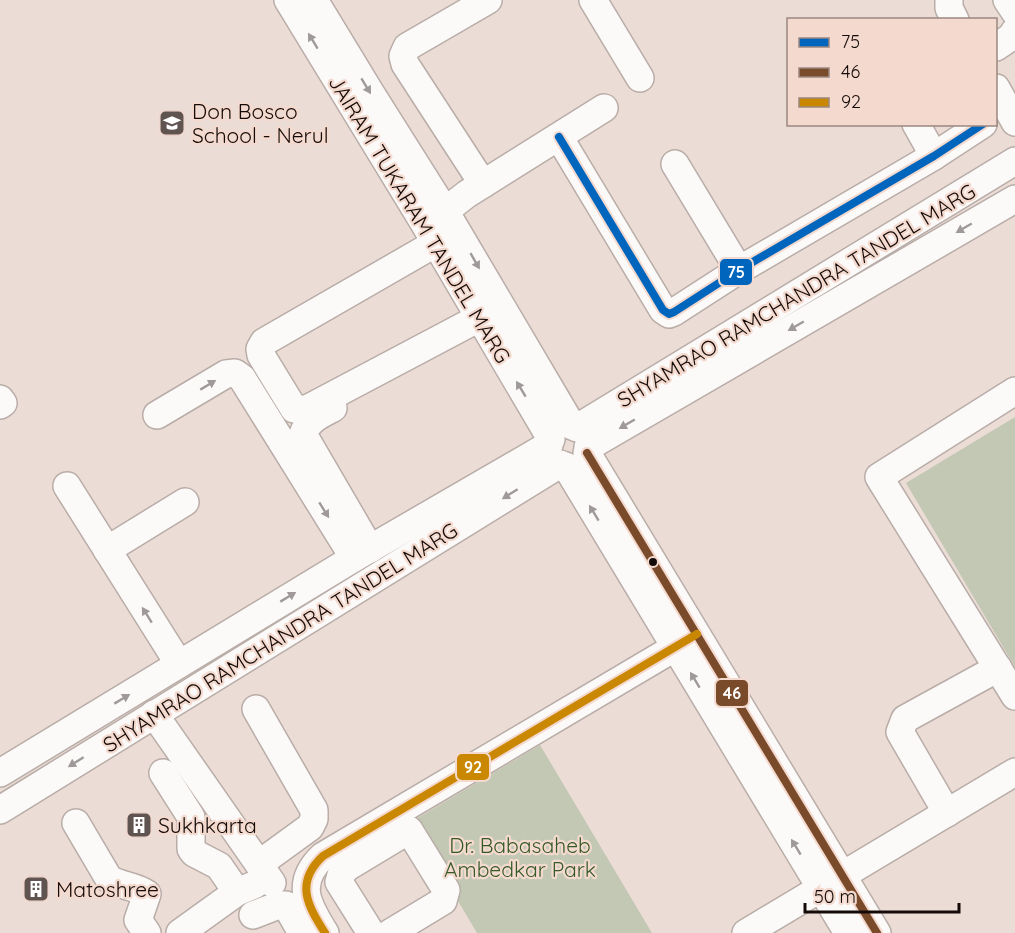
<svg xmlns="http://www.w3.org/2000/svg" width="1015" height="933" font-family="Quicksand,sans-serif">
<rect width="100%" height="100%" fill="#ecdcd6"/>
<g fill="#c2c8b3">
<path d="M1015,417V667L906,483Z"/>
<path d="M540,745L652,933H477L411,822Z"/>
</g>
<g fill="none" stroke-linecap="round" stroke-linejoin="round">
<g stroke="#b9ada8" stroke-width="30">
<g id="minor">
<path d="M288,0L424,223L551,439"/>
<path d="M314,0L370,92L445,211L572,426"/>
<path d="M593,0L640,78"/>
<path d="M949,0V8L955,20"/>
<path d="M1007,0L1015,12"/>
<path d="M996,47L1011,37L1015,31"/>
<path d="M996,88L1015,122"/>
<path d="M916,124L934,156"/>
<path d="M559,137L663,310L669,314L674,312L739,270L934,156L983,124"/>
<path d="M675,164L739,270"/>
<path d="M483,184L405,64L403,56L407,47L488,0"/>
<path d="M430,219L445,211L467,194L604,108"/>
<path d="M436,243L264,342L260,349L261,355L294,409H307L479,318"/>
<path d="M1015,391L879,477L1015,696"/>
<path d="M0,399L3,403L0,405"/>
<path d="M333,408C320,415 308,420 303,434L370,549"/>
<path d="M157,415L226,374L235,373L242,378L354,558"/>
<path d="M577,428L1015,161"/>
<path d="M588,447L1015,199"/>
<path d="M587,453L877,933"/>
<path d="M566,466L848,933"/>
<path d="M67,486L179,664"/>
<path d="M107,550L185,502"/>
<path d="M256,709L314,810V819L310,827L259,864"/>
<path d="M154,714L272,883"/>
<path d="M0,773L354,558L549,445"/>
<path d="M163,773L191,817V849L194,853L219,866L237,892"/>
<path d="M0,810L560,464"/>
<path d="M947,813L900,732L905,719L998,668"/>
<path d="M76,823L109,879C121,886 136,886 147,894L138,920L147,933"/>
<path d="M253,915L279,905H286L302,933"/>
<path d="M180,933L237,892L254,885"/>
<path d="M325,933C308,906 294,883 323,856L691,638"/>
<path d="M371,933L339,882L341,875L346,868L409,830L446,890L443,901L390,933"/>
<path d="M746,933L1015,772"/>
</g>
</g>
<use href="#minor" stroke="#fcfaf9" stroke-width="27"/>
<g stroke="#f4d9ce" stroke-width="12">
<path id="bus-1" d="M559,137L663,310L669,314L674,312L739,270L934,156L983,124"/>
</g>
<g stroke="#f4d9ce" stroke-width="12">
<path id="bus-2" d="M587,453L877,933"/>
</g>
<g stroke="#f4d9ce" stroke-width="12">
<path id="bus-3" d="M325,933C308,906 294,883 323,856L697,634"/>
</g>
<use href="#bus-1" stroke="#0065bd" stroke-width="8"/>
<use href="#bus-2" stroke="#7a4b2a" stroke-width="8"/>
<use href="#bus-3" stroke="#ca8702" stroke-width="8"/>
</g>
<defs><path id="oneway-solid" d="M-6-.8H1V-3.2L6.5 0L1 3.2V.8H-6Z" transform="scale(1.5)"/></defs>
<g fill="#9f9a99">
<use href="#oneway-solid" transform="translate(313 41) rotate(-121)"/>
<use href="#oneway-solid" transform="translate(366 86) rotate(59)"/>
<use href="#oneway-solid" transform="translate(964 228) rotate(150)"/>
<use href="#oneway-solid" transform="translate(475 261) rotate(60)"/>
<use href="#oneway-solid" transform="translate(796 326) rotate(150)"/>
<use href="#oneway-solid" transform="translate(208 385) rotate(-31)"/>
<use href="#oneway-solid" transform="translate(521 389) rotate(-121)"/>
<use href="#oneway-solid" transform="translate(627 424) rotate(150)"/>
<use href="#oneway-solid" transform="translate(510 494) rotate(148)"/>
<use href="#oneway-solid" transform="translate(324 510) rotate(58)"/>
<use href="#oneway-solid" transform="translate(594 513) rotate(-121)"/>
<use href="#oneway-solid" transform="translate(288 597) rotate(-31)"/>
<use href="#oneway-solid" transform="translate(147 615) rotate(-122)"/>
<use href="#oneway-solid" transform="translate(695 680) rotate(-121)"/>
<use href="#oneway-solid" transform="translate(122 699) rotate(-31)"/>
<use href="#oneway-solid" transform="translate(76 762) rotate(148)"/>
<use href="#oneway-solid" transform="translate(796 847) rotate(-121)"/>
</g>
<defs>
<g id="school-square" transform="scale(1.35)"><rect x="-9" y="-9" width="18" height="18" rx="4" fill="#605450" stroke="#f4d9ce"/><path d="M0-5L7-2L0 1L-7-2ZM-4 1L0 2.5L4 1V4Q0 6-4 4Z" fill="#fff"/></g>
<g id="building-square" transform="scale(1.35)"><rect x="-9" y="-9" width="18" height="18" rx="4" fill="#605450" stroke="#f4d9ce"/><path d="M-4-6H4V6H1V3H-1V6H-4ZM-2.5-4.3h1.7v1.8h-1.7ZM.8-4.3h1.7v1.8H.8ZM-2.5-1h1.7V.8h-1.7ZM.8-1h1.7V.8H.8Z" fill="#fff"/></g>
</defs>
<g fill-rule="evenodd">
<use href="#school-square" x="172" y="123"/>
<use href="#building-square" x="139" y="825"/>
<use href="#building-square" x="36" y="889"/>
</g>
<circle fill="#140b08" stroke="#f4d9ce" stroke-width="2" cx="653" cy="562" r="5"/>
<g text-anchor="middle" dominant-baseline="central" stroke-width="4.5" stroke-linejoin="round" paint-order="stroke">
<g font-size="21" fill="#140b08" stroke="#f4d9ce" text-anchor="start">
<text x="192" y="111">Don Bosco<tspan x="192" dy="24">School - Nerul</tspan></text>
<text x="158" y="825">Sukhkarta</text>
<text x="56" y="889">Matoshree</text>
</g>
<g font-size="21" fill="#140b08" stroke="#f4d9ce">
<text transform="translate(420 219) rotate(59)">JAIRAM TUKARAM TANDEL MARG</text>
<text transform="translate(796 295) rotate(-31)">SHYAMRAO RAMCHANDRA TANDEL MARG</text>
<text transform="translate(280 637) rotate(-32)">SHYAMRAO RAMCHANDRA TANDEL MARG</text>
</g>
<g font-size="21" fill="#355a28" stroke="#f4d9ce">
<text x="520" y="845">Dr. Babasaheb<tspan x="520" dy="24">Ambedkar Park</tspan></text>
</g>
</g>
<g stroke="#f4d9ce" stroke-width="2">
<rect x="719" y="258" width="34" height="28" rx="6" fill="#0065bd"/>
<rect x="715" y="679" width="34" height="28" rx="6" fill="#7a4b2a"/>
<rect x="456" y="753" width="34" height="28" rx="6" fill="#ca8702"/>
</g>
<g font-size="16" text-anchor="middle" font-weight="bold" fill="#fff">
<text x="736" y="278">75</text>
<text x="732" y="699">46</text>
<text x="473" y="773">92</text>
</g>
<rect x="787" y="18" width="210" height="108" fill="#f4d9ce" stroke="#9a877f" stroke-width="1.5"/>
<rect x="799" y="38" width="30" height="9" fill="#0065bd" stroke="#9a877f" stroke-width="1.5"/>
<text x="841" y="48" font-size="18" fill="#140b08">75</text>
<rect x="799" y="68" width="30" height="9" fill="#7a4b2a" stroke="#9a877f" stroke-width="1.5"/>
<text x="841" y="78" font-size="18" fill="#140b08">46</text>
<rect x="799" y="98" width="30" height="9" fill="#ca8702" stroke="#9a877f" stroke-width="1.5"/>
<text x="841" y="108" font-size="18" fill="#140b08">92</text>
<path d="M805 903v9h154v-9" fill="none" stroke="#140b08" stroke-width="3"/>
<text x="814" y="903" font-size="18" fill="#140b08" stroke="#f4d9ce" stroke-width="4.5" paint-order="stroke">50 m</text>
</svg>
